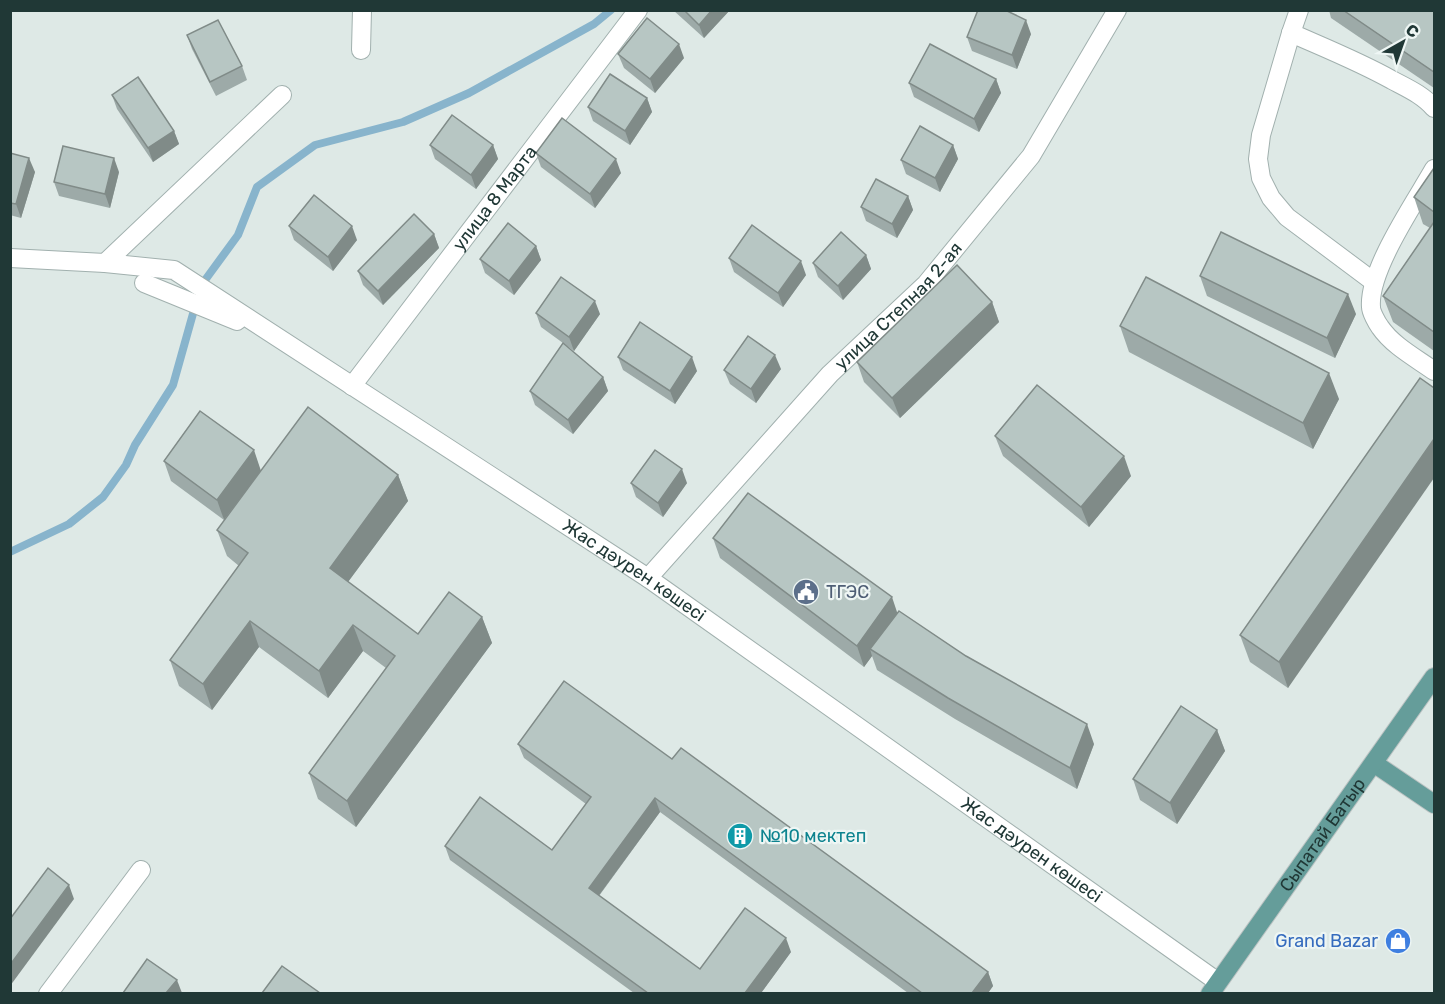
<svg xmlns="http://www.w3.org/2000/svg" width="1445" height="1004" font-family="Rubik,sans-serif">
<rect width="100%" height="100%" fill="#dee9e6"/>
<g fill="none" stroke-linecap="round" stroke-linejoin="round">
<g stroke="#88b4cc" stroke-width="8">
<path d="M200,287L238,235L257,187L315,145L403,122L469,93L594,24L611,10"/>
<path d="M10,552L69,524L103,497L126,465L135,445L173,385L196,303"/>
</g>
<g stroke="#a1b0ae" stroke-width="20">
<g id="minor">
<path d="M1299,10L1291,33L1261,135L1258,159L1261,178L1271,198L1287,217L1374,282"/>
<path d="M1291,33C1325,48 1360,62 1392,80C1407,88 1423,95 1434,108"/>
<path d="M361,50L362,10"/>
<path d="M1434,169C1416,201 1368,270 1371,307C1371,312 1377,323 1380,327C1393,346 1416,358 1434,371"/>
<path id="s1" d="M10,258L105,263L174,270L648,578L1218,982"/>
<path d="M105,263L282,95"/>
<path d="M144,283L237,321"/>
<path id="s2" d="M352,386L638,10"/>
<path id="s3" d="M648,578L830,374L926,284L1031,156L1117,10"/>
<path d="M48,994L141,870"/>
</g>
</g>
<g stroke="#bcc3c3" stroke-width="20">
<g id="major">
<path d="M1375,764L1434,804"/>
<path id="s4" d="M1210,994L1434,677"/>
</g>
</g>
<use href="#minor" stroke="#fff" stroke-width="18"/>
<use href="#major" stroke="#659d9a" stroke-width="18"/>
</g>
<g fill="#9daaa8">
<path d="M673,10H730L704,38Z"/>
<path d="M1329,10H1434V88L1331,18Z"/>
<path d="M1031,34L1017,69L972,51L967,37Z"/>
<path d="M187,35L242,66L247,80L216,96L192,49Z"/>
<path d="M618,54L684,58L655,93L624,68Z"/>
<path d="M996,79L1001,93L979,132L914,97L909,83Z"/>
<path d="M112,95L174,131L179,144L153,162L117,109Z"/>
<path d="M647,98L652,112L630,145L593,121L588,107Z"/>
<path d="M430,145H493L498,159L476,189L435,159Z"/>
<path d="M953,145L958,159L940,192L906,174L901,160Z"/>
<path d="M10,153L35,172L21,218L10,215Z"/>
<path d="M536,153L621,173L595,208L541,167Z"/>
<path d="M1434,168V351L1393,322L1383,296L1430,228L1423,224L1414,197Z"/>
<path d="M119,172L110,208L59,196L54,182Z"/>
<path d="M908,196L913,210L897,238L866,221L861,207Z"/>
<path d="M289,226L357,240L333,271L294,240Z"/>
<path d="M434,234L439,248L383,305L363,285L358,271Z"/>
<path d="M536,246L541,260L514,295L485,273L480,259Z"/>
<path d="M866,255L871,269L843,300L818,277L813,263Z"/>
<path d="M729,258L806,275L783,307L734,272Z"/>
<path d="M1200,276L1356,314L1335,358L1207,296Z"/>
<path d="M992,302L999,322L900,418L864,382L857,362Z"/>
<path d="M536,313L600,314L574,351L541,327Z"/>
<path d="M1120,326L1339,399L1313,449L1129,352Z"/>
<path d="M618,357L697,371L675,404L623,370Z"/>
<path d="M781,369L756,403L730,384L724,370Z"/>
<path d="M603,377L608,391L573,434L535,405L530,391Z"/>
<path d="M1434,388L1288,688L1250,662L1240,635Z"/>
<path d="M200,411L224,520L171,481L164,461Z"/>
<path d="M995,436L1131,476L1089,527L1003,456Z"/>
<path d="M398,475L408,501L348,582L418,634L482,617L492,643L356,827L318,799L309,773L386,668L363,651L328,698L259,647L212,710L179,686L170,660L239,566L227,556L217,530Z"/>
<path d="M631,483H687L663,517L636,497Z"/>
<path d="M713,538L898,613L1094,744L1077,789L955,719L877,670L872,656L864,667L720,558Z"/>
<path d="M1217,730L1225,751L1177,824L1140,800L1133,779Z"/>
<path d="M518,744L672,759L988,972L993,986L988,993H908L660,812L599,896L700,969L791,952L761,993H634L450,860L445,846L552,850L586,804L524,758Z"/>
</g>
<g fill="#808b88">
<path d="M712,10H730L704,38L699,25Z"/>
<path d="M1026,20L1031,34L1017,69L1012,55Z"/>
<path d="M679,44L684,58L655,93L650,79Z"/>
<path d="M996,79L1001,93L979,132L974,119Z"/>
<path d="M647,98L652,112L630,145L625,131Z"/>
<path d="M174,131L179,144L153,162L148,148Z"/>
<path d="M493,145L498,159L476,189L471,175Z"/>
<path d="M953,145L958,159L940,192L935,178Z"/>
<path d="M29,158L35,172L21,218L16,204Z"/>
<path d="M114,158L119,172L110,208L105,194Z"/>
<path d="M616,159L621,173L595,208L590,194Z"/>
<path d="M908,196L913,210L897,238L892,224Z"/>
<path d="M352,226L357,240L333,271L328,257Z"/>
<path d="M434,234L439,248L383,305L378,291Z"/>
<path d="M536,246L541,260L514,295L509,281Z"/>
<path d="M866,255L871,269L843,300L838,286Z"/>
<path d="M801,261L806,275L783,307L778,293Z"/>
<path d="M1348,294L1356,314L1335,358L1327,338Z"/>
<path d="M595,301L600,314L574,351L569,337Z"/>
<path d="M992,302L999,322L900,418L892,398Z"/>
<path d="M775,355L781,369L756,403L751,389Z"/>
<path d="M692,357L697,371L675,404L670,391Z"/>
<path d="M1329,373L1339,399L1313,449L1303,423Z"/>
<path d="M603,377L608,391L573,434L568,420Z"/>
<path d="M1434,439V478L1288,688L1279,662Z"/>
<path d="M254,450L261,471L224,520L217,500Z"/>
<path d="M1124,456L1131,476L1089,527L1081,507Z"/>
<path d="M682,469L687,483L663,517L658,503Z"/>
<path d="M398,475L408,501L339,594L330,568Z"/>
<path d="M892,597L899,618L870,649L872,656L864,667L857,646Z"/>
<path d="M482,617L492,643L356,827L347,801Z"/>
<path d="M250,621L259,647L212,710L203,684Z"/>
<path d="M353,625L363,651L328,698L319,671Z"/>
<path d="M1087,724L1094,744L1077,789L1070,768Z"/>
<path d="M1217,730L1225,751L1177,824L1170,803Z"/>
<path d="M655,798L660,812L594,902L589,888Z"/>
<path d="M69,885L74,899L10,986V965Z"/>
<path d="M786,938L791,952L761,993H745Z"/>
<path d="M988,972L993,986L988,993H972Z"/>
<path d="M177,980L182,993H166Z"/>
</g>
<g fill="#b7c6c3" stroke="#808b88" stroke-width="1.5">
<path d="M684,10H712L699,25Z"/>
<path d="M978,10H1005L1026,20L1012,55L967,37Z"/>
<path d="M1343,10H1434V72Z"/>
<path d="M647,18L679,44L650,79L618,54Z"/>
<path d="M218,20L242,66L210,82L187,35Z"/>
<path d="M930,44L996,79L974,119L909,83Z"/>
<path d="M610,74L647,98L625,131L588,107Z"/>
<path d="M138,77L174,131L148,148L112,95Z"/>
<path d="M452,115L493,145L471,175L430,145Z"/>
<path d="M562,118L616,159L590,194L536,153Z"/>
<path d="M920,126L953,145L935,178L901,160Z"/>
<path d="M63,146L114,158L105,194L54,182Z"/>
<path d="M10,153L29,158L16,204L10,203Z"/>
<path d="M1434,168V212L1414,197Z"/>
<path d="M876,179L908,196L892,224L861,207Z"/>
<path d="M314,195L352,226L328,257L289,226Z"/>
<path d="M414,214L434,234L378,291L358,271Z"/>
<path d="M1434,222V332L1383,296Z"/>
<path d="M508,223L536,246L509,281L480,259Z"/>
<path d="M752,225L801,261L778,293L729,258Z"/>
<path d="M841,232L866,255L838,286L813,263Z"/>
<path d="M1221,232L1348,294L1327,338L1200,276Z"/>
<path d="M957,265L992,302L892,398L857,362Z"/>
<path d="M561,277L595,301L569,337L536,313Z"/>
<path d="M1146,277L1329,373L1303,423L1120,326Z"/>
<path d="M640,322L692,357L670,391L618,357Z"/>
<path d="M748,336L775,355L751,389L724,370Z"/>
<path d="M563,343L603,377L568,420L530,391Z"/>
<path d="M1420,378L1434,388V439L1279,662L1240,635Z"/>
<path d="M1037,385L1124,456L1081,507L995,436Z"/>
<path d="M308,407L398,475L330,568L418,634L449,592L482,617L347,801L309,773L395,656L353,625L319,671L250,621L203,684L170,660L248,553L217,530Z"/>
<path d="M200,411L254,450L217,500L164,461Z"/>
<path d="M655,450L682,469L658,503L631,483Z"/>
<path d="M748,493L892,597L857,646L713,538Z"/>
<path d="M899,611L966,656L1087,724L1070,768L948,698L870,649Z"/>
<path d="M564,681L672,759L681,748L988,972L972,993H922L655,798L589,888L700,969L745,908L786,938L745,993H648L445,846L480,797L552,850L591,797L518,744Z"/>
<path d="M1181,706L1217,730L1170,803L1133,779Z"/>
<path d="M48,868L69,885L10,965V919Z"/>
<path d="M147,959L177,980L166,993H123Z"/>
<path d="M282,966L320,993H262Z"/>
</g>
<defs>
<g id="civic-disc" transform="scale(1.35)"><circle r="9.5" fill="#5c6f8a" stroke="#eef6f4"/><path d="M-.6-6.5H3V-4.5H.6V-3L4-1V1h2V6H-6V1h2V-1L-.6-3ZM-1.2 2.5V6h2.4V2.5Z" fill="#fff"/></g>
<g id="building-disc" transform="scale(1.35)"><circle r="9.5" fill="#0f9aa8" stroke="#eef6f4"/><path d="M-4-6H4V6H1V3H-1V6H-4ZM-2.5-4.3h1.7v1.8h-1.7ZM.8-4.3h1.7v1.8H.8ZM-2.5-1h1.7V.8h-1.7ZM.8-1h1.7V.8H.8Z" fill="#fff"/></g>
<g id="shop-disc" transform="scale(1.35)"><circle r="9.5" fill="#3f7fe0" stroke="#eef6f4"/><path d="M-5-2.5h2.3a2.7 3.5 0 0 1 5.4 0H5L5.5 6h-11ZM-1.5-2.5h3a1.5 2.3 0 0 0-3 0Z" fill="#fff"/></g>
</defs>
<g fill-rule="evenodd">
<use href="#civic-disc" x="806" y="592"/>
<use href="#building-disc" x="740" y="836"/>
<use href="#shop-disc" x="1398" y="941"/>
</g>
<g text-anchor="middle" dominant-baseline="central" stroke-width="4.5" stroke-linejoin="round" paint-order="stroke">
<g font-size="18" fill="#203836" stroke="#eef6f4">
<text stroke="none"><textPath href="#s2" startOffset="236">улица 8 Марта</textPath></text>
<text stroke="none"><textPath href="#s3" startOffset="370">улица Степная 2-ая</textPath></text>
<text stroke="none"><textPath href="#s1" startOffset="714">Жас дәурен көшесі</textPath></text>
<text stroke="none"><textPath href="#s4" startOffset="195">Сыпатай Батыр</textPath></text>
<text stroke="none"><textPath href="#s1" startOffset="1200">Жас дәурен көшесі</textPath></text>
</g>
<g font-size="18" fill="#4e5e75" stroke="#eef6f4" text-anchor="start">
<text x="826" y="592">ТГЭС</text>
</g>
<g font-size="18" fill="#0d838f" stroke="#eef6f4" text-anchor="start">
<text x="760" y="836">№10 мектеп</text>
</g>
<g font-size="18" fill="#366cbe" stroke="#eef6f4" text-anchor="end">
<text x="1378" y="941">Grand Bazar</text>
</g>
</g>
<rect width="1445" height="1004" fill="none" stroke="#203836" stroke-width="24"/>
<g transform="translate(1403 42) rotate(40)" stroke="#eef6f4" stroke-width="4.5" paint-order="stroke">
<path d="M0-4.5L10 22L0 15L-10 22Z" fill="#203836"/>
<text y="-9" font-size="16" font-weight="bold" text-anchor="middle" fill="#203836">С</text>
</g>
</svg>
